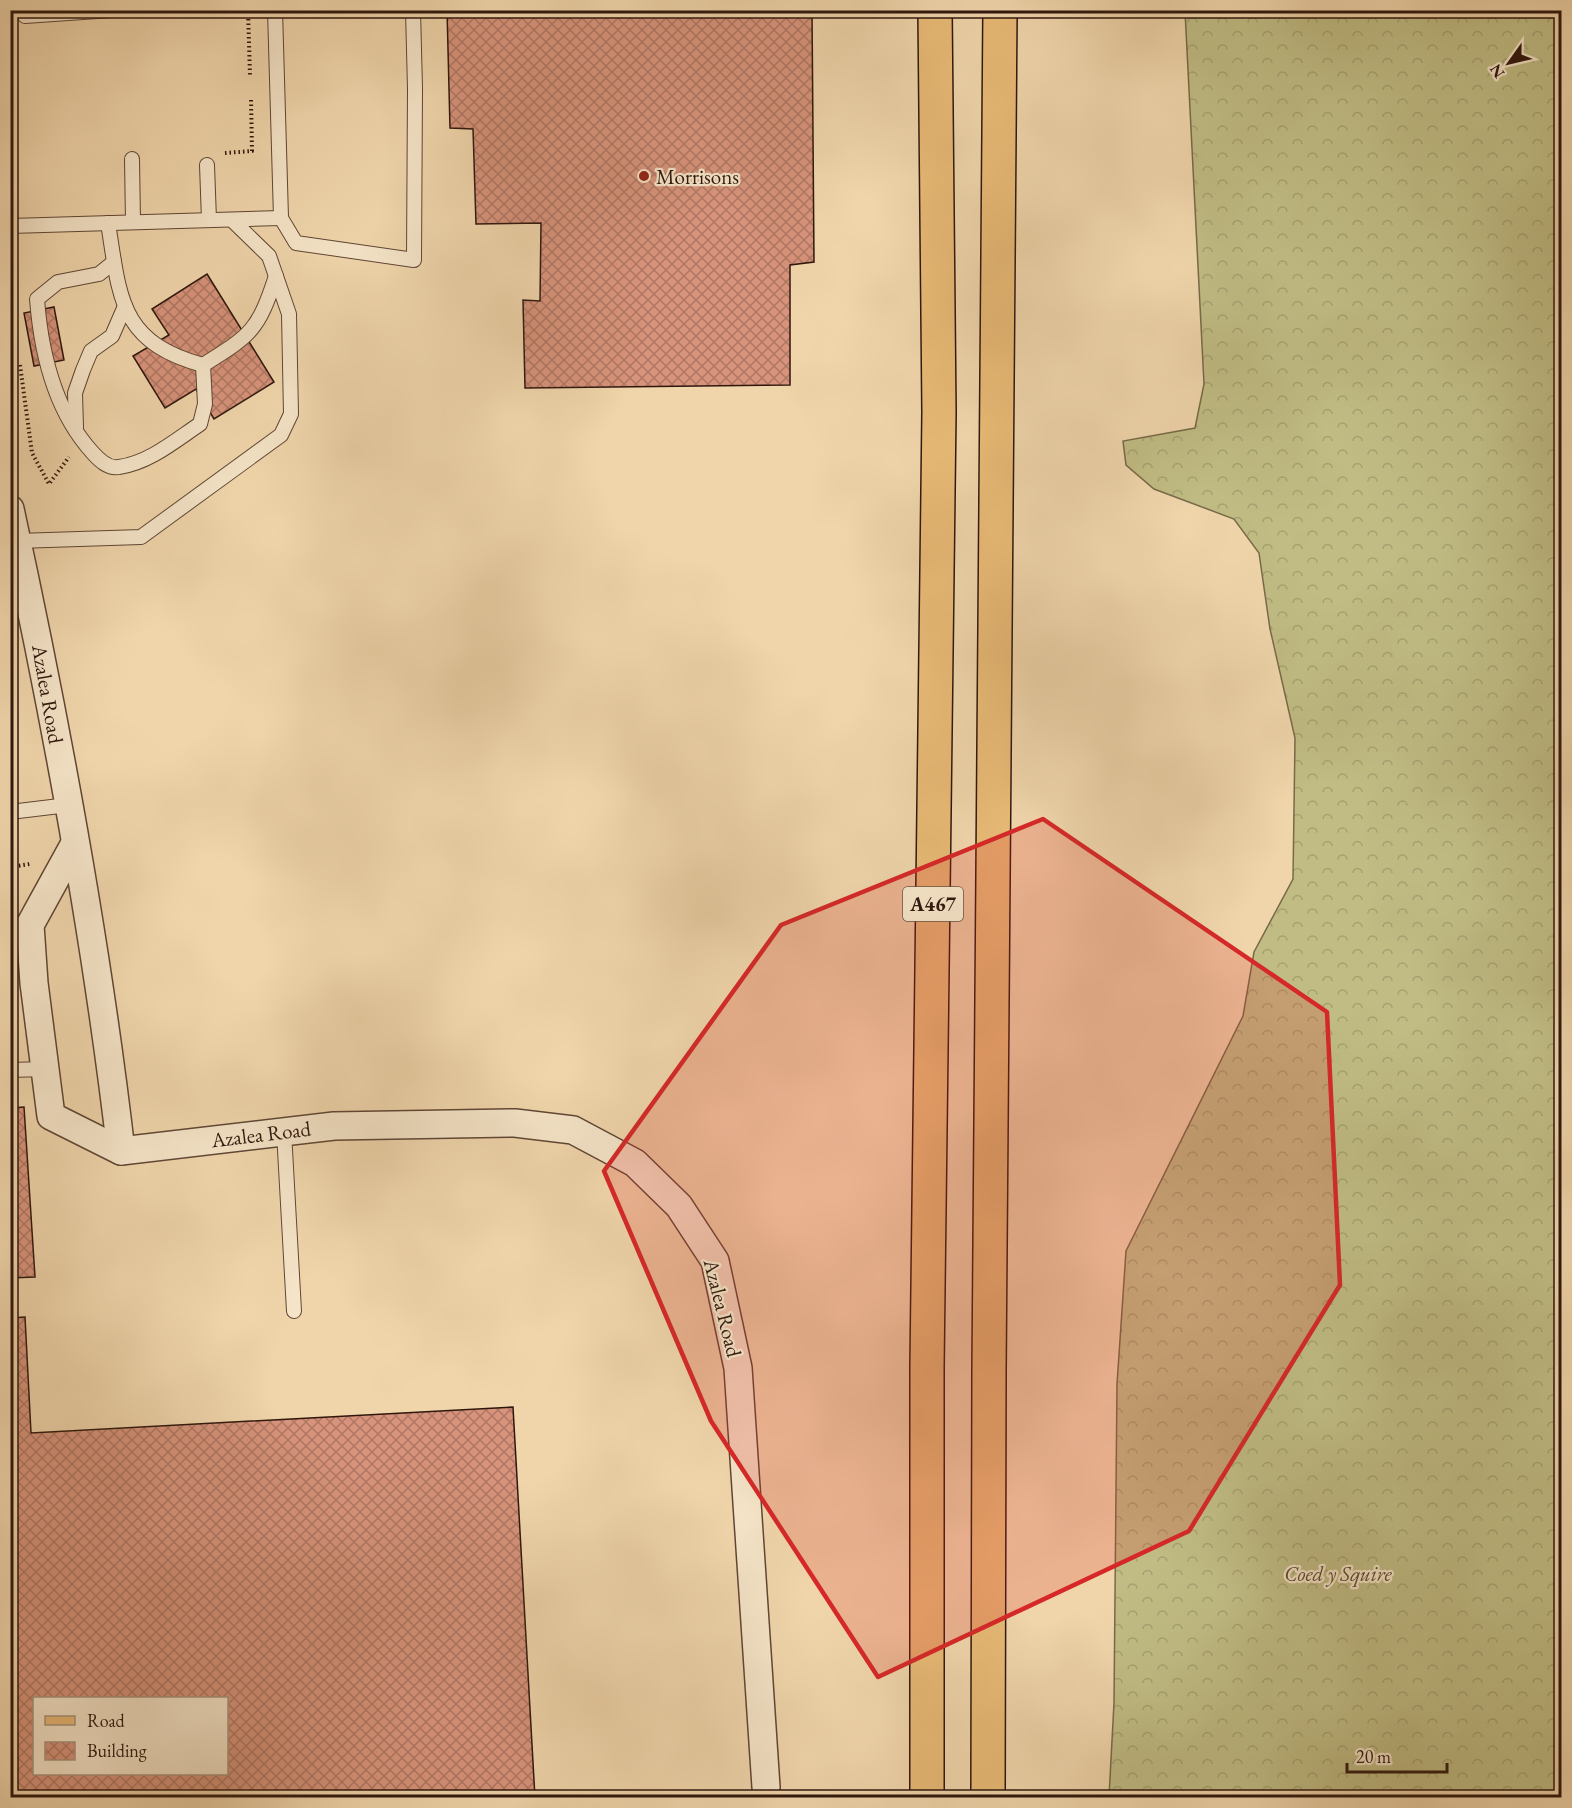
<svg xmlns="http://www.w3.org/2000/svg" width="1572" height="1808" font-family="'EB Garamond',serif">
<defs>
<pattern id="forest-crowns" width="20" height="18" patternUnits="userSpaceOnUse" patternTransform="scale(1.5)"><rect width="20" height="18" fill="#c0bc84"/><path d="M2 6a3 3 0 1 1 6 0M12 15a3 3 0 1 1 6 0" fill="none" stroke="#a5a171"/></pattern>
<pattern id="building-cross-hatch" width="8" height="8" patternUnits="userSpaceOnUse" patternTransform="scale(1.5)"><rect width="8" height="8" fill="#d7937b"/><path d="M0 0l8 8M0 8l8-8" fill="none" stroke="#af7763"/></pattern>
</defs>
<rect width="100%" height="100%" fill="#f0d5ab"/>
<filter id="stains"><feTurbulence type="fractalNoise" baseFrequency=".00333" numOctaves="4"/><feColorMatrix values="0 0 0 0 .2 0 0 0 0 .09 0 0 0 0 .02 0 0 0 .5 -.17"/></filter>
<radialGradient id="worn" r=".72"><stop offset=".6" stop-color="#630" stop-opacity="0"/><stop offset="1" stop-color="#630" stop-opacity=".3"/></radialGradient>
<path fill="url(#forest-crowns)" stroke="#786a49" stroke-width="1.5" d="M1185,11H1561V1797H1109L1114,1703L1117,1384L1126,1251L1243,1016L1254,952L1293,879L1295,738L1270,629L1259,553L1234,519L1154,489L1126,465L1123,441L1195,428L1204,384Z"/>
<g fill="url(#building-cross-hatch)" stroke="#2f170e" stroke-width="1.5" fill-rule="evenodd">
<path d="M447,10H812L814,262L790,265V385L525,388L523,300L540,301L541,223L476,224L473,129L450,128Z"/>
<path d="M207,274L274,382L214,419L196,389L165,408L133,356L169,335L152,309Z"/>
<path d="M54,307L64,360L34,366L24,313Z"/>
<path d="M24,1107L35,1277L10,1278V1108Z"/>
<path d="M25,1317L31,1433L513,1407L535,1798H10V1318ZM34,1698H226V1774H34Z"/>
</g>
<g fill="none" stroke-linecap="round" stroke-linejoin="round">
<g stroke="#5f4635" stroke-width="16">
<g id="service">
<path d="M24,10L25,16L112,10"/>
<path d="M132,159L133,222"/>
<path d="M207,165L209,220"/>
<path d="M281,218L296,243L414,260L415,89L413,10"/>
<path d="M108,223C120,298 119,342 203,365C251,335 258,331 276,276"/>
<path d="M10,226L281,218L275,10"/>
<path d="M114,262L99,274L58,282L37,299C41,352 55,411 92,452C99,460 108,469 119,467C149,463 176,440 200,424L205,404L203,365"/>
<path d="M76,428L75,393L83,370L91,351L112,336L125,306"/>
<path d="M17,541L141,537L281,435L291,414L289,314L269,256L232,220"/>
<path d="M10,812L68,805"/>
<path d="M10,1070L45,1069"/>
<path d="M284,1132L294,1311"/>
</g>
</g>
<g stroke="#5f4635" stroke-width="30">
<g id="minor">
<path d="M10,509C56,721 96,935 121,1151L334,1126L515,1123L573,1130L635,1163L679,1206L715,1261L738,1368L766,1787"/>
<path d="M74,845L30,925L34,983L51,1116L121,1151"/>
</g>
</g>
<g stroke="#2f170e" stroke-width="36">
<g id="primary">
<path d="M927,1798V1367L939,412L935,10"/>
<path d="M988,1798L989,1371L1000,10"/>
</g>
</g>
<g stroke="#2f170e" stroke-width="4" stroke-dasharray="1.5 3" stroke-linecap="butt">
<path d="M248,10L250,76"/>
<path d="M225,153L252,151L251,98"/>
<path d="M20,365L32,453L49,484L69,457"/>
<path d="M10,867L30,864"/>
</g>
<use href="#service" stroke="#f5e4c8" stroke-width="14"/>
<use href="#minor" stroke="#f5e4c8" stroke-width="27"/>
<use href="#primary" stroke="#e8ba76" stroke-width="33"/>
</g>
<path fill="#d62828" fill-opacity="0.2" stroke="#d62828" stroke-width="4.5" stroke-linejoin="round" d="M1043,819L1327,1012L1340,1285L1189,1531L878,1677L711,1421L604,1171L781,925Z"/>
<circle fill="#8f2418" stroke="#f5e4c8" stroke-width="2" cx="644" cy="176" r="6"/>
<g text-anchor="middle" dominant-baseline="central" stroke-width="4.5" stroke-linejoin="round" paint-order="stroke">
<rect fill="#f5e4c8" stroke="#6a5446" stroke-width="1.5" x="903" y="887" width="60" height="34" rx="4.5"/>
<g font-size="20" font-weight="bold" fill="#2f170e">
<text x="933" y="904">A467</text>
</g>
<g font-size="21" fill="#2f170e" stroke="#f5e4c8" text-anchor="start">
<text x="656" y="176">Morrisons</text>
</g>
<g font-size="21" fill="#2f170e" stroke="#f5e4c8">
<text transform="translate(48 694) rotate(80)">Azalea Road</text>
<text transform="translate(261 1134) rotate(-7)">Azalea Road</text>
<text transform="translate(723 1308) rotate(76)">Azalea Road</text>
</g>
<g font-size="21" font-style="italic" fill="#5a4931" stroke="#f5e4c8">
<text x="1338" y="1573">Coed y Squire</text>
</g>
</g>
<rect width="1572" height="1808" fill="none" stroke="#f0d5ab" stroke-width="36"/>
<rect x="12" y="12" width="1548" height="1784" fill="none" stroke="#2f170e" stroke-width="3"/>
<rect x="18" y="18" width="1536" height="1772" fill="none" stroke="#2f170e" stroke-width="1.5"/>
<rect x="33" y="1697" width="195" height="78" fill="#f5e4c8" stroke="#a6927e" stroke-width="1.5"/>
<rect x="45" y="1716" width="30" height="9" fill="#e8ba76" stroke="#a6927e" stroke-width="1.5"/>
<text x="87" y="1727" font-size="18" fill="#2f170e">Road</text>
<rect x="45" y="1742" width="30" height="18" fill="url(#building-cross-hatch)" stroke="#a6927e" stroke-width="1.5"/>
<text x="87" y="1757" font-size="18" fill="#2f170e">Building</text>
<g transform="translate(1509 63) rotate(236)" stroke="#f5e4c8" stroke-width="4.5" paint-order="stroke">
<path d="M0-4.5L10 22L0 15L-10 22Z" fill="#2f170e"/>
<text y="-9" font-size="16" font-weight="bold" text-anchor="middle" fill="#2f170e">N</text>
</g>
<path d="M1347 1763v9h100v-9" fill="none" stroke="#2f170e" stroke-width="3"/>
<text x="1356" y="1763" font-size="18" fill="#2f170e" stroke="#f5e4c8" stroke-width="4.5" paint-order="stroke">20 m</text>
<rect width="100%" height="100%" filter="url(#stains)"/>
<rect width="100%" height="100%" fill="url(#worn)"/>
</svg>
